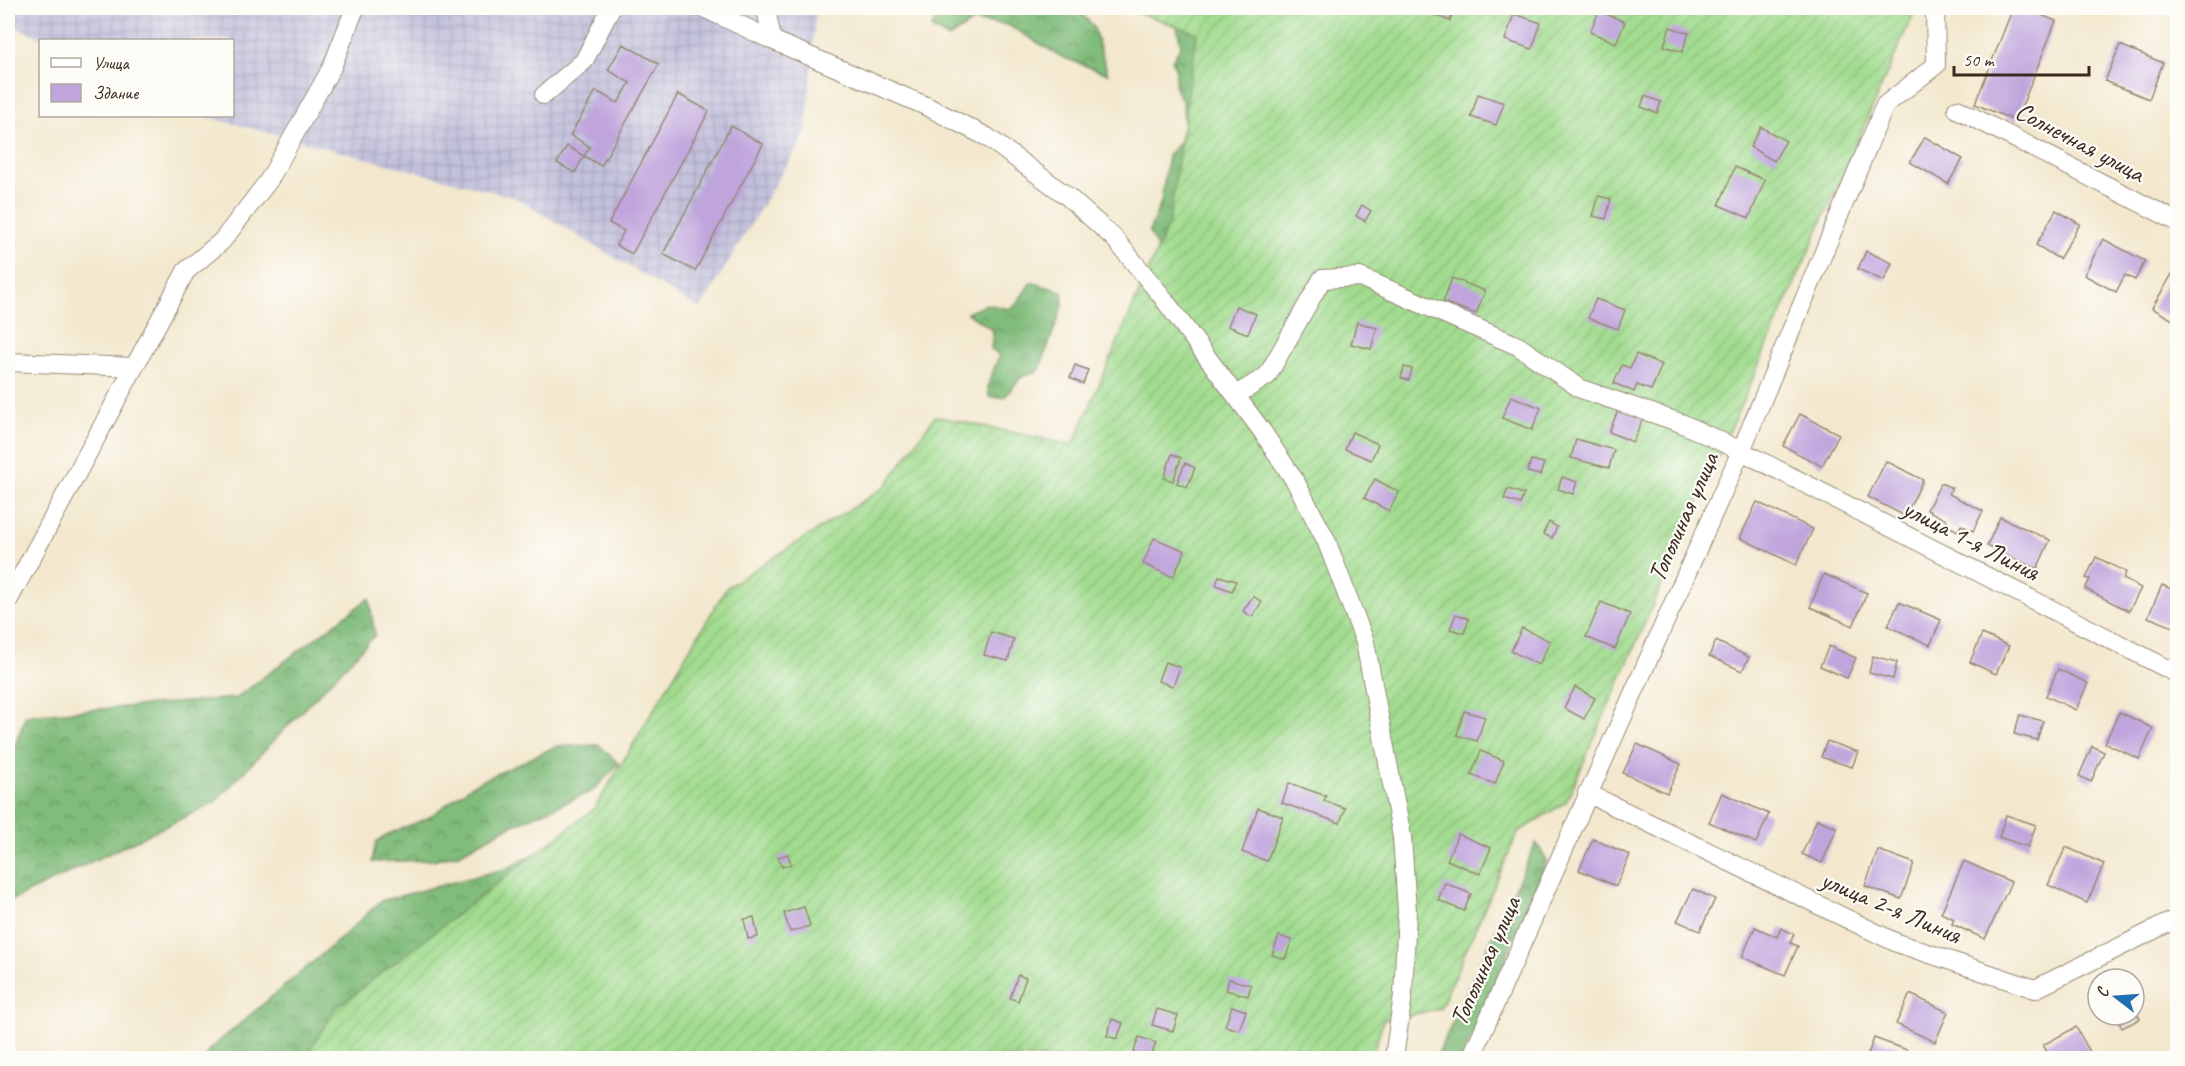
<svg xmlns="http://www.w3.org/2000/svg" width="2185" height="1066" font-family="Caveat,sans-serif">
<defs>
<pattern id="industrial-grid" width="8" height="8" patternUnits="userSpaceOnUse" patternTransform="scale(1.5)"><rect width="8" height="8" fill="#c2c1dc"/><path d="M0 4h8M4 0v8" fill="none" stroke="#a8a6bc"/></pattern>
<pattern id="forest-crowns" width="20" height="18" patternUnits="userSpaceOnUse" patternTransform="scale(1.5)"><rect width="20" height="18" fill="#80bc7a"/><path d="M2 6a3 3 0 1 1 6 0M12 15a3 3 0 1 1 6 0" fill="none" stroke="#6a9963"/></pattern>
<pattern id="garden-furrows" width="10" height="10" patternUnits="userSpaceOnUse" patternTransform="scale(1.5)"><rect width="10" height="10" fill="#a1dc8f"/><path d="M-1 1l2-2M0 10L10 0M9 11l2-2" fill="none" stroke="#8cbd7b"/></pattern>
</defs>
<rect width="100%" height="100%" fill="#fdfcf7"/>
<filter id="ink" filterUnits="userSpaceOnUse"><feTurbulence type="fractalNoise" baseFrequency=".0167" numOctaves="2"/><feDisplacementMap in="SourceGraphic" scale="12" xChannelSelector="R" yChannelSelector="G"/><feConvolveMatrix kernelMatrix="1 2 1 2 8 2 1 2 1" color-interpolation-filters="sRGB"/></filter>
<filter id="wash" filterUnits="userSpaceOnUse"><feTurbulence type="fractalNoise" baseFrequency=".008" numOctaves="4" result="noise"/><feDisplacementMap in="SourceGraphic" scale="24" xChannelSelector="R" yChannelSelector="G"/><feGaussianBlur stdDeviation="1.35" result="paint"/><feColorMatrix in="noise" values="0 0 0 0 0 0 0 0 0 0 0 0 0 0 0 0 0 1.4 0 .05"/><feComposite in="paint" operator="in"/></filter>
<g filter="url(#wash)">
<rect width="100%" height="100%" fill="#f3e8ce"/>
<path fill="url(#industrial-grid)" d="M8,8H816L806,133L700,309L514,197L204,116H232V40H45L8,23Z"/>
<g fill="url(#forest-crowns)" stroke="#5e734c" stroke-width="1.5">
<path d="M943,8H1076L1093,26L1108,74L1062,57L1008,25L974,21L948,38L931,28Z"/>
<path d="M1203,8L1174,236L1157,248L1149,232L1161,202L1168,156L1180,141L1184,125L1183,102L1175,88L1176,70L1172,61L1181,45L1177,27Z"/>
<path d="M1031,282L1062,291L1063,305L1039,371L1021,377L1005,397H989L988,386L999,355L991,349L993,330L967,313L987,304L1009,309L1016,305Z"/>
<path d="M369,598L375,635L214,803L8,902V765L26,715L236,698Z"/>
<path d="M599,745L619,764L592,791L504,829L459,854L433,860L372,862L376,842L391,833L428,818L473,785L557,746Z"/>
<path d="M1536,843L1547,860L1463,1058H1436Z"/>
<path d="M551,845L315,1058H205L209,1050L339,940L381,901L508,868Z"/>
</g>
<path fill="url(#garden-furrows)" stroke="#6e8356" stroke-width="1.5" d="M1125,8H1916L1566,802L1518,832L1440,1009L1383,1020L1372,1058H305L335,1009L595,808L727,587L885,487L935,416L1073,445L1169,223L1197,33Z"/>
<g id="blocks">
<g fill="#c0a5dd">
<path d="M1423,8H1455L1450,21L1422,10Z"/>
<path d="M2013,8H2024L2056,21L2016,121L1975,104Z"/>
<path d="M1599,11L1625,22L1616,43L1590,32Z"/>
<path d="M1514,14L1541,23L1532,49L1505,40Z"/>
<path d="M1670,27L1689,33L1682,52L1664,46Z"/>
<path d="M623,44L659,64L601,166L584,156L590,147L570,135L596,91L618,103L630,83L608,70Z"/>
<path d="M2120,45L2163,63L2149,99L2105,81Z"/>
<path d="M678,94L709,111L632,254L616,245L624,231L609,223Z"/>
<path d="M1478,94L1504,103L1496,125L1471,117Z"/>
<path d="M1645,96L1661,102L1657,113L1641,107Z"/>
<path d="M731,126L763,144L695,271L663,254Z"/>
<path d="M1761,127L1786,141L1774,161L1750,147Z"/>
<path d="M1925,137L1963,159L1948,184L1910,162Z"/>
<path d="M567,146L584,156L575,173L557,163Z"/>
<path d="M1735,167L1765,180L1749,218L1719,205Z"/>
<path d="M1599,196L1611,199L1606,219L1593,216Z"/>
<path d="M1362,205L1371,211L1365,221L1356,216Z"/>
<path d="M2056,210L2080,224L2059,259L2036,245Z"/>
<path d="M2103,239L2145,261L2135,280L2125,275L2116,292L2084,275Z"/>
<path d="M1866,251L1892,263L1884,281L1858,269Z"/>
<path d="M2172,274L2178,277V323L2152,308Z"/>
<path d="M1452,278L1485,291L1476,314L1443,302Z"/>
<path d="M1596,299L1625,310L1618,329L1588,318Z"/>
<path d="M1236,306L1256,314L1248,334L1228,326Z"/>
<path d="M1357,322L1377,328L1371,349L1351,344Z"/>
<path d="M1636,354L1662,365L1651,390L1637,385L1634,392L1614,383L1622,365L1630,368Z"/>
<path d="M1075,365L1088,370L1083,384L1070,378Z"/>
<path d="M1404,367L1412,369L1409,380L1401,378Z"/>
<path d="M1511,396L1541,408L1532,430L1502,418Z"/>
<path d="M1619,408L1643,418L1633,442L1609,432Z"/>
<path d="M1800,414L1839,434L1822,466L1783,446Z"/>
<path d="M1352,432L1378,444L1371,460L1345,449Z"/>
<path d="M1576,439L1614,450L1609,468L1571,458Z"/>
<path d="M1172,454L1181,458L1173,481L1164,478Z"/>
<path d="M1531,460L1544,463L1540,475L1527,472Z"/>
<path d="M1886,461L1923,480L1905,516L1868,497Z"/>
<path d="M1185,463L1195,468L1187,487L1177,483Z"/>
<path d="M1562,477L1577,482L1573,494L1558,489Z"/>
<path d="M1375,479L1399,492L1389,511L1364,498Z"/>
<path d="M1941,483L1952,488L1949,494L1983,511L1973,531L1961,525L1958,531L1946,525L1948,521L1927,510Z"/>
<path d="M1508,489L1524,494L1520,504L1504,499Z"/>
<path d="M1757,502L1813,529L1796,565L1740,538Z"/>
<path d="M2000,517L2050,540L2037,569L1987,546Z"/>
<path d="M1549,522L1557,527L1552,538L1543,534Z"/>
<path d="M1154,538L1185,551L1173,577L1143,564Z"/>
<path d="M2096,557L2126,572L2123,579L2141,588L2129,611L2085,589L2090,579L2086,578Z"/>
<path d="M1824,574L1867,593L1853,626L1810,607Z"/>
<path d="M1219,576L1236,581L1232,591L1216,585Z"/>
<path d="M2162,585L2178,592V629L2148,617Z"/>
<path d="M1253,596L1262,602L1252,617L1243,611Z"/>
<path d="M1601,602L1630,614L1615,649L1586,637Z"/>
<path d="M1899,602L1941,620L1930,645L1888,626Z"/>
<path d="M1456,614L1469,619L1464,633L1450,629Z"/>
<path d="M1522,628L1550,641L1539,665L1511,651Z"/>
<path d="M991,632L1014,639L1008,661L984,655Z"/>
<path d="M1982,634L2009,646L1996,674L1970,662Z"/>
<path d="M1716,641L1749,657L1742,671L1709,656Z"/>
<path d="M1829,646L1856,658L1847,678L1820,666Z"/>
<path d="M1873,656L1897,662L1893,679L1869,673Z"/>
<path d="M1165,662L1180,667L1173,686L1158,681Z"/>
<path d="M2058,669L2088,683L2076,710L2046,696Z"/>
<path d="M1575,687L1595,698L1584,719L1564,708Z"/>
<path d="M1464,711L1485,717L1477,741L1457,735Z"/>
<path d="M2119,712L2153,728L2139,759L2105,743Z"/>
<path d="M2020,715L2043,721L2037,740L2014,734Z"/>
<path d="M1827,741L1858,752L1852,767L1821,757Z"/>
<path d="M1637,744L1681,764L1667,793L1623,773Z"/>
<path d="M2092,746L2104,752L2091,782L2079,776Z"/>
<path d="M1481,751L1504,761L1495,784L1471,775Z"/>
<path d="M1289,783L1326,796L1324,801L1345,808L1340,823L1282,803Z"/>
<path d="M1722,793L1769,814L1756,843L1709,822Z"/>
<path d="M1258,808L1283,817L1267,861L1242,852Z"/>
<path d="M2006,815L2036,825L2028,847L1999,837Z"/>
<path d="M1817,819L1837,828L1822,863L1802,854Z"/>
<path d="M1458,834L1491,848L1480,874L1447,860Z"/>
<path d="M1593,839L1630,855L1616,886L1579,870Z"/>
<path d="M2066,847L2104,864L2087,903L2048,885Z"/>
<path d="M1878,850L1914,863L1901,899L1865,886Z"/>
<path d="M788,854L791,864L782,867L778,857Z"/>
<path d="M1964,861L2011,882L1985,939L1952,924L1954,919L1941,913Z"/>
<path d="M1445,883L1471,894L1464,911L1438,900Z"/>
<path d="M1693,889L1715,899L1700,931L1677,921Z"/>
<path d="M804,907L810,926L790,932L784,913Z"/>
<path d="M754,917L758,937L748,939L744,919Z"/>
<path d="M1755,927L1777,937L1781,928L1794,934L1790,943L1798,946L1785,975L1742,957Z"/>
<path d="M1279,936L1292,940L1285,959L1272,955Z"/>
<path d="M1018,975L1026,978L1018,1001L1010,998Z"/>
<path d="M1229,979L1251,985L1248,996L1226,990Z"/>
<path d="M1910,994L1948,1012L1935,1042L1896,1024Z"/>
<path d="M1232,1006L1246,1011L1239,1030L1225,1026Z"/>
<path d="M2134,1008L2140,1019L2122,1028L2116,1015H2134Z"/>
<path d="M1157,1009L1178,1015L1173,1031L1152,1025Z"/>
<path d="M1112,1019L1123,1023L1117,1039L1107,1036Z"/>
<path d="M2076,1027L2090,1052L2078,1058H2051L2043,1045Z"/>
<path d="M1139,1037L1156,1043L1150,1058L1132,1057Z"/>
<path d="M1874,1038L1907,1050L1904,1058L1867,1057Z"/>
</g>
</g>
</g>
<g filter="url(#ink)">
<use href="#blocks" fill-opacity="0" stroke="#978976" stroke-width="1.5"/>
<g fill="none" stroke-linecap="round" stroke-linejoin="round">
<g stroke="#978976" stroke-width="20">
<g id="minor">
<path d="M704,8L772,40L926,106L987,137L1067,196L1114,238L1160,294L1262,431L1295,481L1326,540L1365,642L1402,837L1407,911L1403,995L1394,1058"/>
<path d="M766,8L772,40"/>
<path d="M544,95L584,61L611,8"/>
<path d="M1957,109L2178,222"/>
<path d="M8,362L134,367"/>
<path d="M1236,395L1267,376L1322,279L1360,277L1518,346L1581,389L1681,423L1741,451L2178,674"/>
<path d="M8,601L186,271L222,241L269,180L332,67L355,8"/>
<path d="M1587,793L1897,943L2035,989L2178,918"/>
<path d="M1471,1058L1741,451L1885,105L1936,65L1935,8"/>
</g>
</g>
<use href="#minor" stroke="#fff" stroke-width="18"/>
</g>
</g>
<g text-anchor="middle" dominant-baseline="central" stroke-width="4.5" stroke-linejoin="round" paint-order="stroke">
<g font-size="26" fill="#3b2a1e" stroke="#fdfcf7">
<text transform="translate(2080 142) rotate(28)">Солнечная улица</text>
<text transform="translate(1683 517) rotate(-66)">Тополиная улица</text>
<text transform="translate(1971 540) rotate(27)">улица 1-я Линия</text>
<text transform="translate(1891 907) rotate(23)">улица 2-я Линия</text>
<text transform="translate(1485 961) rotate(-66)">Тополиная улица</text>
</g>
</g>
<rect width="2185" height="1066" fill="none" stroke="#fdfcf7" stroke-width="30"/>
<rect x="39" y="39" width="195" height="78" fill="#fdfcf7" stroke="#afa8a0" stroke-width="1.5"/>
<rect x="51" y="58" width="30" height="9" fill="#ffffff" stroke="#afa8a0" stroke-width="1.5"/>
<text x="93" y="69" font-size="18" fill="#3b2a1e">Улица</text>
<rect x="51" y="84" width="30" height="18" fill="#c0a5dd" stroke="#afa8a0" stroke-width="1.5"/>
<text x="93" y="99" font-size="18" fill="#3b2a1e">Здание</text>
<g transform="translate(2116 997) rotate(287)"><circle r="28" fill="#fdfcf7" stroke="#afa8a0" stroke-width="1.5"/>
<path d="M0-4.5L10 22L0 15L-10 22Z" fill="#1f6fb2"/>
<text y="-9" font-size="16" font-weight="bold" text-anchor="middle" fill="#3b2a1e">С</text>
</g>
<path d="M1954 66v9h135v-9" fill="none" stroke="#3b2a1e" stroke-width="3"/>
<text x="1963" y="66" font-size="18" fill="#3b2a1e" stroke="#fdfcf7" stroke-width="4.5" paint-order="stroke">50 m</text>
</svg>
